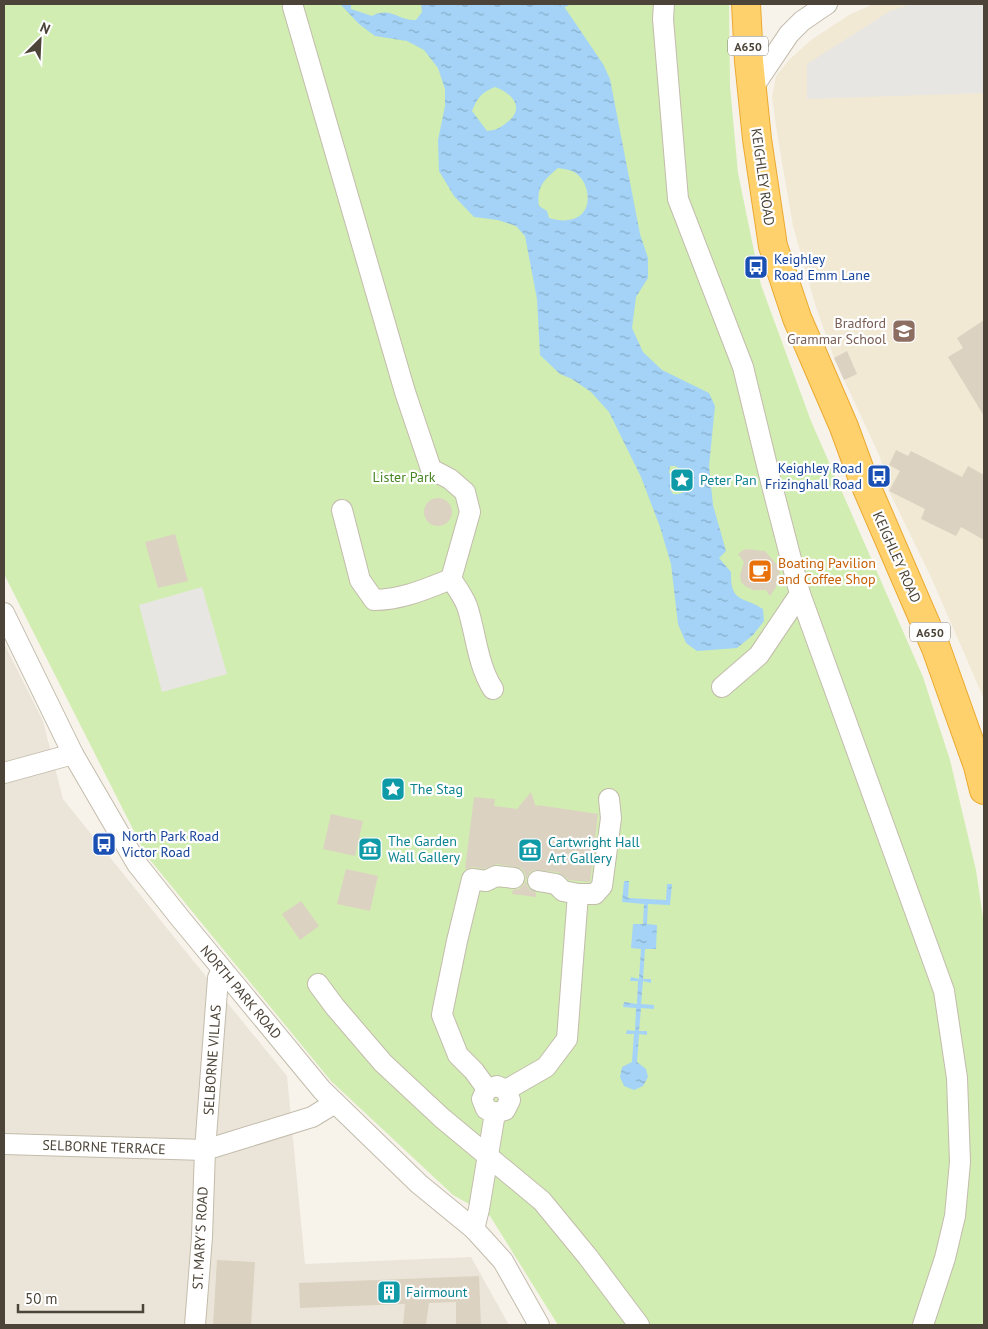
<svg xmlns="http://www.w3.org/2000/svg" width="988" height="1329" font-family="'PT Sans',sans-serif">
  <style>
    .residential { fill: #ebe5d9 }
    .education { fill: #f1e9d4 }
    .park { fill: #d1edb1 }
    .parking { fill: #e8e6e2 }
    .water { fill: url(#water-ripples); fill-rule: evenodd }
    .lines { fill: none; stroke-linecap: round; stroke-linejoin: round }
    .stream { stroke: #a4d3f7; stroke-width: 5 }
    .building { fill: #dcd2c2 }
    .minor-casing { stroke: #c3bcac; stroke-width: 22 }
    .highway-casing { stroke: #eba930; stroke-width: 30 }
    .minor { stroke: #fff; stroke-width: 20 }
    .highway { stroke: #ffd16d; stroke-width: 28 }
    .labels { text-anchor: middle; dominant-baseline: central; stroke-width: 4.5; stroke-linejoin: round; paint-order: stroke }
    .shield { fill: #fff; stroke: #827c74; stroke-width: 1 }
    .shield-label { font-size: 12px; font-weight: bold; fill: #4c4438 }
    .street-label { font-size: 14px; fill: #4c4438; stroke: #fff }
    .transit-label { font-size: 14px; fill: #164399; stroke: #fff; text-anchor: start }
    .education-label { font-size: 14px; fill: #785e54; stroke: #fff; text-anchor: end }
    .park-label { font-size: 14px; fill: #478424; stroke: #fff }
    .culture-label { font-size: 14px; fill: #0d838f; stroke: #fff; text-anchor: start }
    .food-label { font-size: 14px; fill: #c56008; stroke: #fff; text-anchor: start }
  </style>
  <defs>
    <pattern id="water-ripples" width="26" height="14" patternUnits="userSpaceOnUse" patternTransform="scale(1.25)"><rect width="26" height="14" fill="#a4d3f7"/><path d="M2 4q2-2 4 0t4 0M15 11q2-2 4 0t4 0" fill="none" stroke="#88adc9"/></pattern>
  </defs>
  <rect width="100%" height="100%" fill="#f7f3eb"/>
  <polygon class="residential" points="4,643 43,721 63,799 195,963 287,1076 305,1264 471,1257 509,1325 4,1325"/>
  <polygon class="education" points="873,4 984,4 984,699 931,577 889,491 880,457 834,358 815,304 793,226 777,133 772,97 776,76 790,59 811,40 849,15"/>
  <polygon class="park" points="4,4 729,4 730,86 738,173 761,285 811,421 923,677 950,760 976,870 984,924 984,1325 558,1325 490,1216 453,1195 331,1081 146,855 4,574"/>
  <g class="parking">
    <polygon points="912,4 984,4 984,93 807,99 807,64 890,11"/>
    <polygon points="202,587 227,674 162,692 139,605"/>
  </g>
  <g class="water">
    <path d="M340,4H351V9L372,16C391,6 398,21 416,20L422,12L421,4H560L563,5L603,64L610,79L640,234L648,258V278L636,297L632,328L643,352L662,370L709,393L715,406L709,466L713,505L726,551L719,558L731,572C730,603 743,596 763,609L764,621L753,635L737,648L697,651L686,643L678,624L671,564L660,527L641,477L609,412L591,392L572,379L560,374L540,355L537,299L525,236L516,226L498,220L474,217L454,196L439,171L438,140L445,106V89L438,68L424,50L407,41L375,36L359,24ZM495,87C514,94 526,109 505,124C498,129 496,130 487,131L472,111C477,98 482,92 495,87ZM558,168C564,169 573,170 577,174C583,179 585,184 587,191C592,217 571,225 549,218L547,211L539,206C536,187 544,180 558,168ZM670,466H675L687,472L690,484C685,492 682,495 673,494L670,489L674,483V477L669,473Z"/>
    <polygon points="624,881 629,881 628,898 666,900 667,884 672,884 670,905 648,904 647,924 657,925 656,949 645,949 643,979 651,979 651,983 643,981 641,1004 654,1005 654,1009 641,1008 639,1031 647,1031 647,1035 639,1034 637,1062 646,1069 648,1077 643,1086 634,1090 624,1086 620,1077 622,1067 632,1062 634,1034 626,1034 627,1030 635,1031 636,1008 623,1007 624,1002 637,1004 638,981 630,981 631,977 639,979 641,949 631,948 633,924 643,924 644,904 622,902"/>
  </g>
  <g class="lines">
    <polyline class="stream" points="563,5 566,4"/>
  </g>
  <g class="building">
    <polygon points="984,320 984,416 948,357 963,348 957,338"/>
    <polygon points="847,351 857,374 844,380 834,358"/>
    <polygon points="896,450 908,456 911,451 962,477 968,466 984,475 984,540 961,527 956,536 921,519 925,509 889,491 900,471 889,465"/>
    <circle cx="438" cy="512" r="14"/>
    <polygon points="175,534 188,581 158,588 145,542"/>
    <polygon points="745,549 765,551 779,567 780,574 778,575 776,587 770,596 766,590 753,590 745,586 741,582 740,575 744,562 738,554"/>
    <polygon points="531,792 536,807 537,805 598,814 590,882 569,880 558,872 534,870 529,873 526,880 527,886 530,890 536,893 536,897 512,894 513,890 519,889 524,885 526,880 525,873 521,868 497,864 484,869 473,867 465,869 474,797 495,799 494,806 517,809"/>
    <polygon points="331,814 363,821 355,856 323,849"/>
    <polygon points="346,869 378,876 370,911 337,904"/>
    <polygon points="301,901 319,926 300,940 282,914"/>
    <polygon points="217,1260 255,1262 251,1325 213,1325"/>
    <polygon points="479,1276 481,1325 456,1325 456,1302 429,1303 426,1325 403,1325 405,1304 300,1308 299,1283"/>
  </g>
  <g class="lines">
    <g class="minor-casing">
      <g id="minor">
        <polyline points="664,4 663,19 678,199 743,367 770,478 800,594 759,655 722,687"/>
        <path d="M293,7L405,392L431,469L450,479L465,492L470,512L451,579C457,588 463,596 467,606C476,633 477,664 493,689"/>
        <polyline points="752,89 789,34 802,21 827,4"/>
        <path d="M342,510L360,580L374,600C401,600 426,589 451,579"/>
        <polyline points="800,594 944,991 957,1078 960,1162 955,1216 945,1258 923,1325"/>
        <polyline points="4,613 73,754 137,864 180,918 322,1090 419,1184 474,1229 503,1261 539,1325"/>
        <polyline points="4,773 73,754"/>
        <polyline points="538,881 556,884 563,891 578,894 595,894 602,886 611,818 609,799"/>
        <polyline points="318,984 335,1007 383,1063 442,1118 542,1201 588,1257 639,1325"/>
        <polyline points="487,1089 474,1071 458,1055 442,1015 443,1009 457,941 472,879 486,881 496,876 514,878"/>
        <polyline points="506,1090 546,1067 567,1039 578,894"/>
        <polyline points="4,1144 205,1150 312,1117 335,1103"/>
        <polyline points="474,1229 479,1209 495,1113 486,1109 482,1099 487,1089 497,1086 506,1090 510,1100 505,1110 495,1113"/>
        <polyline points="195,1325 202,1237 205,1150 218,978 222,970"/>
      </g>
    </g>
    <g class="highway-casing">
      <polyline id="highway" points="746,4 749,61 757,139 773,246 797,318 844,427 863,479 936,648 978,766 984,790"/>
    </g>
    <use href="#minor" class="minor"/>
    <use href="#highway" class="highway"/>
  </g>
  <defs>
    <g id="bus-square" transform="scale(1.25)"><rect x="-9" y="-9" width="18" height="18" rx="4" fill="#1a4fb4" stroke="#fff"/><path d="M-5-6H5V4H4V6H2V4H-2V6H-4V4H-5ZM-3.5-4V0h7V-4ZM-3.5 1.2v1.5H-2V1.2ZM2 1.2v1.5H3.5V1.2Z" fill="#fff"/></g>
    <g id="school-square" transform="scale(1.25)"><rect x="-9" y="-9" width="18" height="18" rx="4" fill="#8d6e63" stroke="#fff"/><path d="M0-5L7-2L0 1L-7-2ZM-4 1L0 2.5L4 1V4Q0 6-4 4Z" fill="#fff"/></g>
    <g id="sight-square" transform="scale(1.25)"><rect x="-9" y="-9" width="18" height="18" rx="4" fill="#0f9aa8" stroke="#fff"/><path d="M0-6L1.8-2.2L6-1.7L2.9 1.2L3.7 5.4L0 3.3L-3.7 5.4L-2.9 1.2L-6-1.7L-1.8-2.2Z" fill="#fff"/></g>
    <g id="cafe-square" transform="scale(1.25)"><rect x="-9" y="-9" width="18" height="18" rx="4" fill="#e8710a" stroke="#fff"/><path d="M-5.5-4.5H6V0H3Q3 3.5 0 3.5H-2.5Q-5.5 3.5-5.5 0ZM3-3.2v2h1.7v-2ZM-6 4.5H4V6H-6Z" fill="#fff"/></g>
    <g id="museum-square" transform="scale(1.25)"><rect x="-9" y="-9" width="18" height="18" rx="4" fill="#0f9aa8" stroke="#fff"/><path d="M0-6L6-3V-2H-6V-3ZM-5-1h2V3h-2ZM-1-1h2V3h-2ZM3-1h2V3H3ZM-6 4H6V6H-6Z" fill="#fff"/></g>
    <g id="building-square" transform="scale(1.25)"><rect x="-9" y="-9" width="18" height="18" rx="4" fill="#0f9aa8" stroke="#fff"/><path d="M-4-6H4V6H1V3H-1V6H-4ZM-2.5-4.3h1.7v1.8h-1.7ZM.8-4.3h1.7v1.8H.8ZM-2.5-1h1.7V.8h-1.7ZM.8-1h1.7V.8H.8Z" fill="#fff"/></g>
  </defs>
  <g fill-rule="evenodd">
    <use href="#bus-square" x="756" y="267"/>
    <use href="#school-square" x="904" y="331"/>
    <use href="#bus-square" x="879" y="476"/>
    <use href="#sight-square" x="682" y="480"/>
    <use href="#cafe-square" x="760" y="571"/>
    <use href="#sight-square" x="393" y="789"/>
    <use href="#bus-square" x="104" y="844"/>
    <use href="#museum-square" x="370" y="849"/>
    <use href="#museum-square" x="530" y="850"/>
    <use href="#building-square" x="389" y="1292"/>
  </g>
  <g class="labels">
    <g class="shield">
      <rect x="728" y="36.5" width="40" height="19" rx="4"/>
      <rect x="910" y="622.5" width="40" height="19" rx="4"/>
    </g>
    <g class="shield-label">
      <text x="748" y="46">A650</text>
      <text x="930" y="632">A650</text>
    </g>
    <g class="street-label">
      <text transform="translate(763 177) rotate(82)">KEIGHLEY ROAD</text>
      <text transform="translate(897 557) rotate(66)">KEIGHLEY ROAD</text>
      <text transform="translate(241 992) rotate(50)">NORTH PARK ROAD</text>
      <text transform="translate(212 1060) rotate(-86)">SELBORNE VILLAS</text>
      <text transform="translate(104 1147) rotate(2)">SELBORNE TERRACE</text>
      <text transform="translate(200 1238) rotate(-87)">ST. MARY'S ROAD</text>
    </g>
    <g class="transit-label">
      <text x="774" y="259">Keighley<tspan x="774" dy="16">Road Emm Lane</tspan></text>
      <text x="862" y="468" text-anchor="end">Keighley Road<tspan x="862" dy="16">Frizinghall Road</tspan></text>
      <text x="122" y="836">North Park Road<tspan x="122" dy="16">Victor Road</tspan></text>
    </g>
    <g class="education-label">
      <text x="886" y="323">Bradford<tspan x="886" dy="16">Grammar School</tspan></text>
    </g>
    <g class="park-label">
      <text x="404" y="477">Lister Park</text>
    </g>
    <g class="culture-label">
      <text x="700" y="480">Peter Pan</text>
      <text x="410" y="789">The Stag</text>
      <text x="388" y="841">The Garden<tspan x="388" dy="16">Wall Gallery</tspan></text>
      <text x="548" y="842">Cartwright Hall<tspan x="548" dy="16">Art Gallery</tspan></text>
      <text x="406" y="1292">Fairmount</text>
    </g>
    <g class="food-label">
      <text x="778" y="563">Boating Pavilion<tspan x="778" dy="16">and Coffee Shop</tspan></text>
    </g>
  </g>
  <rect width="988" height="1329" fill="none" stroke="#4c4438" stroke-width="10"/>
  <g transform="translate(40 40) rotate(24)" stroke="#ffffff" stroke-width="4" paint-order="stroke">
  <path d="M0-4L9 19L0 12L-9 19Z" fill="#4c4438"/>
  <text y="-8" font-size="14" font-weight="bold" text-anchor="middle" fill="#4c4438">N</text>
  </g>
  <path d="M18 1304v8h125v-8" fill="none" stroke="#4c4438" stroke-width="2.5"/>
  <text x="25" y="1304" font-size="15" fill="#4c4438" stroke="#ffffff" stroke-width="4" paint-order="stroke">50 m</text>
</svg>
